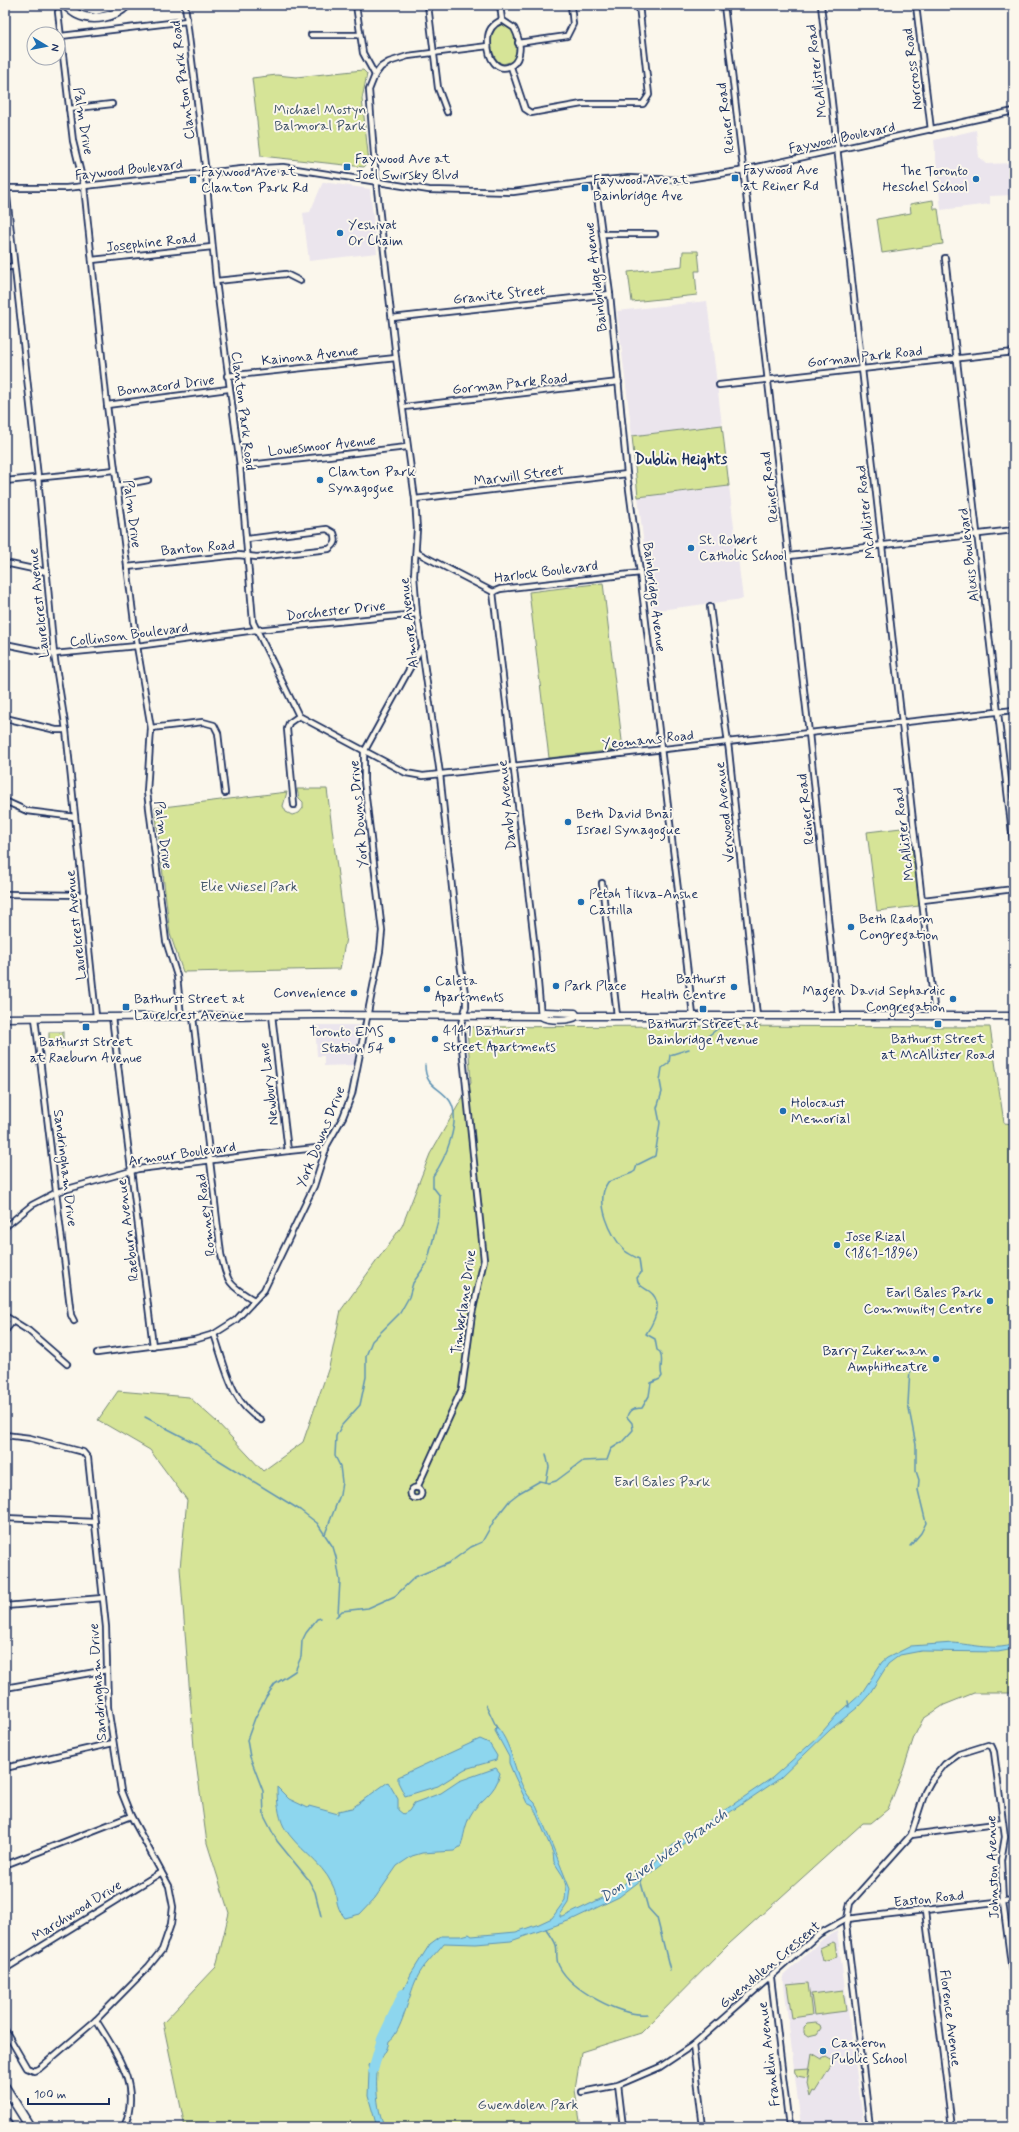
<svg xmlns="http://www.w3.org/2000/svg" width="1019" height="2132" font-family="Mynerve,sans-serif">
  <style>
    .built { fill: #ebe5ed }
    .green { fill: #d6e497; stroke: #788a7a }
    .water { fill: #8dd6ee; stroke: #5f93b4 }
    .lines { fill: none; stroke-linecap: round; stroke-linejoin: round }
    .stream { stroke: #5f93b4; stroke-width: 1.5 }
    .river { stroke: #8dd6ee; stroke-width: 10 }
    .minor-casing { stroke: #1b2f5e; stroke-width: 8 }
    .secondary-casing { stroke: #1b2f5e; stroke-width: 9 }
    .motorway-casing { stroke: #1b2f5e; stroke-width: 11 }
    .minor { stroke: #fbf7ec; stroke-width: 4.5 }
    .secondary { stroke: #fbf7ec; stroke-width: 6 }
    .motorway { stroke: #fbf7ec; stroke-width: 8 }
    .poi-dot { fill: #1f6fb2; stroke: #fbf7ec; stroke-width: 1.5 }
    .labels { text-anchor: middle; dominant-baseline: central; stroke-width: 4; stroke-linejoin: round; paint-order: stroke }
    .street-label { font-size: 14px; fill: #1b2f5e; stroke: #fbf7ec }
    .park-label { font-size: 14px; fill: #405369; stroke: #fbf7ec }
    .poi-label { font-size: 14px; fill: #1b2f5e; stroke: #fbf7ec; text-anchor: start }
    .neighbourhood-label { font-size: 15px; font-weight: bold; fill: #1b2f5e; stroke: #fbf7ec }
    .water-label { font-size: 15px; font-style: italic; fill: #385982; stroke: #fbf7ec }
  </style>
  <rect width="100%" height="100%" fill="#fbf7ec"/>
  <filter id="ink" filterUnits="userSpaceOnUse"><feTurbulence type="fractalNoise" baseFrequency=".025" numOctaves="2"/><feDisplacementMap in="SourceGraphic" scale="8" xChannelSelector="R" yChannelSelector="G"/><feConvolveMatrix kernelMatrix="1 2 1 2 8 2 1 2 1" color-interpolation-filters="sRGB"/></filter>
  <g filter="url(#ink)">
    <g class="built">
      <polygon points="976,130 979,157 986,164 1014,163 1014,195 990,196 990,204 941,210 934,140"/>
      <polygon points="323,182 370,189 377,253 309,261 303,213 310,212"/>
      <polygon points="707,301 722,425 632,436 617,311"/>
      <polygon points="729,486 743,599 652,611 638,497"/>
      <polygon points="315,1025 360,1025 354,1065 324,1066 324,1056 317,1056"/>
      <polygon points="837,1931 864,2127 801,2127 783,1976 824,1938"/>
    </g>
    <g class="green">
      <path d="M505,24L512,28C515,38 520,52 513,61L503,64C490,59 488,37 496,27Z"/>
      <polygon points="363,70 367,74 362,99 369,162 364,167 261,156 252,78 277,75 296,77"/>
      <polygon points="933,200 934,209 938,209 943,244 882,253 877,219 911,213 910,204"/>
      <polygon points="683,251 698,251 700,271 695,271 697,295 632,302 628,272 682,266"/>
      <polygon points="722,425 729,486 638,497 632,436"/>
      <polygon points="603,583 623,749 549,758 529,592"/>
      <polygon points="297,789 327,789 346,938 340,969 183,972 170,934 155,808 287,792 283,806 286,812 292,815 299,813 303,808 303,802 299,798"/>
      <polygon points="910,827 919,906 877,911 867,832"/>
      <polygon points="687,1026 990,1027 1004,1123 1014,1124 1014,1693 974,1693 944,1705 923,1719 914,1737 903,1771 888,1809 871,1823 863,1823 729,1944 641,2033 581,2052 575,2090 581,2127 185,2127 163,2023 216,1967 229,1913 207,1843 194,1748 180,1568 187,1500 150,1450 98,1420 118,1391 189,1397 217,1422 263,1471 303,1442 329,1367 341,1310 402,1226 430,1154 471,1083 467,1027"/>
      <rect x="49" y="1032" width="14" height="16"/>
      <polygon points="833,1942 835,1943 837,1957 823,1961 820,1948"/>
      <polygon points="808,1983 812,2015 792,2018 787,1985"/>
      <polygon points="843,1990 846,2011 814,2015 811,1994"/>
      <polygon points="816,2023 820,2025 821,2028 817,2034 808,2036 804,2033 804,2027 807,2024"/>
      <polygon points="812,2053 822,2059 826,2057 831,2060 834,2057 836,2058 815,2092 813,2091 810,2097 807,2084"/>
      <polygon points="809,2068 808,2078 797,2076 795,2069"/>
    </g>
    <g class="water">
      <path d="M953,1643C969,1644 1001,1652 1014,1643V1649L998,1652L921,1651L900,1655L888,1664L868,1696L858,1707L830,1730L779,1779L683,1844L662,1864L619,1897L571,1920L511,1941L476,1944L444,1943C435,1955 422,1966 416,1980C409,1995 401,2034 389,2041C388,2050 382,2056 379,2063C374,2076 377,2118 386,2127H377L368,2096L369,2072L368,2065L378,2056L388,2019L398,2008L399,1999L411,1974L430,1944L441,1936H461L469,1934L472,1936L516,1932L539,1924L552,1918L565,1900L566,1886L563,1876L554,1862L553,1853L533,1806L527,1803L514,1775L509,1763V1757L495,1731L496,1726C516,1747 513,1784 535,1803L570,1889L568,1903L560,1915V1917H563L619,1890L625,1883L653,1864L672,1846L772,1778L817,1738L836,1716L861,1694L882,1662L887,1658L911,1646Z"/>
      <polygon points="480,1739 489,1743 497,1756 496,1760 465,1769 438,1786 405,1796 398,1782 398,1777"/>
      <path d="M496,1768L500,1773C496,1795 478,1800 470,1816C465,1825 464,1836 461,1846L454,1851L422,1853L412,1856L397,1866L375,1898L360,1914L345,1918C333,1904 339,1896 332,1884C321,1861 297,1849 284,1827C278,1815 277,1800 277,1787L289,1799L308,1808L309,1806L338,1814V1811L352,1808L388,1782L398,1799V1810L403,1814L409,1811L414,1803L441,1793L459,1781Z"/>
    </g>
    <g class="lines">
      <g class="stream">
        <polyline points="708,1036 720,1027"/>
        <polyline points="145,1417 193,1442 217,1459 300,1510 317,1523 333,1547 336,1557 340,1581 338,1614"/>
        <polyline points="546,1482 549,1467 546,1454"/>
        <path d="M325,1534L340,1495L342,1482L340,1466L335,1456L336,1436L342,1425L360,1405L366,1377V1356L372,1341L400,1313L409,1297L413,1283L427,1263L439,1217L440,1196L433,1187V1176C445,1160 462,1120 450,1101C439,1086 425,1087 425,1065"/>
        <polyline points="910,1546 921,1533 926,1523 918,1490 919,1480 916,1471 916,1445 908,1404 910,1368"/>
        <path d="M336,1617L342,1611L368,1608L395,1596L415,1577L449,1563L471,1547L482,1542L495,1519L510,1500L519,1493L540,1481L549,1483L556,1481L583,1461L607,1460L611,1449L622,1442L633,1430L632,1423L627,1417C629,1408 635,1409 642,1408L649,1396L651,1383L660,1379L662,1376C659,1367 664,1360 660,1352L657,1350L655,1339L646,1334C654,1322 665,1302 649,1291C643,1287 638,1286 637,1278L641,1273L639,1259C635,1257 629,1254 625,1251C611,1236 594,1202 608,1182L632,1173L635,1171L637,1165L655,1156L660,1123L657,1108L662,1092L660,1081L662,1068L669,1063L670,1055L689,1049"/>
        <polyline points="321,1618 317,1619 306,1633 302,1641 301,1657 295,1671 275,1684 266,1697 255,1718 247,1740 250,1757 263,1791 264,1816 277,1841 308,1879 315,1892 321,1916"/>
        <polyline points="848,1701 849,1707"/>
        <polyline points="486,1705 497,1728"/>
        <polyline points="640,1879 648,1908 657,1918 670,1970"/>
        <path d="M546,1929C550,1934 554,1940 556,1945C558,1951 555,1959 559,1966C571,1990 621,2017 647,2014"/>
        <path d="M427,2127C433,2123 440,2123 446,2127"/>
      </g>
      <polyline class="river" points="373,2070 382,2039 403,1994"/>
      <g class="minor-casing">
        <g id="minor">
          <polyline points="185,5 205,165 216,281 240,466 253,622 299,716 406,773 423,776 1014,710"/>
          <polyline points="356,5 363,53 375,75"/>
          <polyline points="428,5 438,88 447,112"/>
          <polyline points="500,5 502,20"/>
          <polyline points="724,5 809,733 838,1015"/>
          <polyline points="821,5 935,1016"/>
          <polyline points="916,5 931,130"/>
          <polyline points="58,12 73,141 84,186 107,405 137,646 151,728 147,792 166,941 177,976 181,1017"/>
          <path d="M502,20L514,28C536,70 486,86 488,39C488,30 493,24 502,20Z"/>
          <polyline points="311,35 360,35"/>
          <polyline points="61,36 187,21"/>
          <polyline points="518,43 567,36 573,24 571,5"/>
          <polyline points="511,67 525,109 531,113 582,104 643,104 649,95 639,5"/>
          <polyline points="69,109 112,104"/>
          <polyline points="595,181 610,294 627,474 640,573 693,1015"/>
          <polyline points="5,188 66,188 242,169 283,167 429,190 475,191 513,192 595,181 628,178 681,180 739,171 1014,111"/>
          <polyline points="6,188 38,477 54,654 66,730 96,1016"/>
          <polyline points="602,234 655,234"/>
          <polyline points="945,258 1014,850"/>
          <polyline points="92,260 212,247"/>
          <polyline points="5,268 14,266"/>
          <polyline points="216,281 286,274 300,281"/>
          <polyline points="392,318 610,294"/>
          <polyline points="227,376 396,358"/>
          <polyline points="719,385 1014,352"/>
          <polyline points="107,405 228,389"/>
          <polyline points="404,407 619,382"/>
          <polyline points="240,466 407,447"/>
          <polyline points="5,481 115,470"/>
          <polyline points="117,486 148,480"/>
          <polyline points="415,499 627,474"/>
          <polyline points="416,552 493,592"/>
          <polyline points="789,556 1014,530"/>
          <polyline points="5,563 47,572"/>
          <path d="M127,567L238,555L257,557L329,549C336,544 337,541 334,533L327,529L247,539"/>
          <polyline points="493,592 535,949 541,1016"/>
          <polyline points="493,592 500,589 640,573"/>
          <polyline points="710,607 729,751 757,1016"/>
          <polyline points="5,644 54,654 137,646 256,630 417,614"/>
          <polyline points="5,718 56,730 66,730"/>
          <polyline points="151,728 203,722 214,725 218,733 225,793"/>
          <polyline points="5,801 27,811 75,817"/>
          <polyline points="294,805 287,729 289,723 299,716"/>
          <polyline points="602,883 617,1016"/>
          <polyline points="5,894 84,895"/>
          <polyline points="923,900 1014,889"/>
          <polyline points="272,1015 288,1151"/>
          <polyline points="112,1017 153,1346"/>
          <path d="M193,1017L221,1254C227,1283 229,1285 254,1300"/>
          <polyline points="35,1018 71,1315 74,1321"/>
          <polyline points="5,1227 32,1205 57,1192 138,1169 288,1151 317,1148 326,1150"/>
          <polyline points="5,1316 29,1331 67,1364"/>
          <polyline points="5,1331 13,1321"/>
          <path d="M214,1334C225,1365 231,1404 261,1420"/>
          <polyline points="97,1353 194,1340 214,1334 236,1320 264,1290 314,1186 327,1145 343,1117 352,1094 380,951 382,931 364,781 364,752 422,646"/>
          <polyline points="5,1435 30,1438 83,1452 88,1458 106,1627 108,1707 121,1791 131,1816 169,1886 173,1907 171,1924 162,1950 149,1966 96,2020 40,2068 34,2071 27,2068 5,2030"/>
          <circle cx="416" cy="1493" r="5.5"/>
          <polyline points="417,1488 462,1389 472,1314 484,1260 462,1047 461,1024 466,1007 466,999 460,963 440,774 417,614 414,576 417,529 415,499 396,358 376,180 369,90 375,75 381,67 389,62 408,56 488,46"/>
          <polyline points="5,1518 95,1522"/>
          <polyline points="5,1606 103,1598"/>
          <polyline points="5,1688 107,1670"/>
          <polyline points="5,1768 113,1743"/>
          <polyline points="911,1835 1003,1823"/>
          <polyline points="5,1865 131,1816"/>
          <polyline points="925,1911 952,2127"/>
          <polyline points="5,1969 160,1873"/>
          <polyline points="771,1978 789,2127"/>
          <path d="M96,2020C116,2053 142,2086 124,2127"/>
          <polyline points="693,2045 703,2127"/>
          <polyline points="618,2085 623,2127"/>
          <polyline points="582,2092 618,2085 660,2067 693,2045 819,1934 846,1919 1014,1900"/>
          <polyline points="870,2127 846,1925 850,1903 911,1835 925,1792 931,1781 945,1764 959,1754 988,1745 992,1747 994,1752 1005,1837 1001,1860 1003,1902 1014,1987"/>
          <polyline points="1007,2127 1014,2126"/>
        </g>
      </g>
      <g class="secondary-casing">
        <g id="secondary">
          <polyline points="541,1016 544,1012 575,1013 577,1016"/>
          <path d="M5,1018L319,1015L541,1016C548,1021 571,1021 577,1016H1014"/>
        </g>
      </g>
      <g class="motorway-casing">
        <g id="motorway">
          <path d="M65,5C69,8 73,12 77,14C93,22 115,17 127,5"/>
          <polyline points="79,5 96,10 114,5"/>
          <polyline points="5,2087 30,2127"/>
          <polyline points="5,2121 9,2127"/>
        </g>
      </g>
      <use href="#minor" class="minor"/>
      <use href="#secondary" class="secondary"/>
      <use href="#motorway" class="motorway"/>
    </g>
  </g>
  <g class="poi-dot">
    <rect x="343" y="163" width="8" height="8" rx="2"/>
    <rect x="731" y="174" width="8" height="8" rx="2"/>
    <circle cx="976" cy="179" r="4"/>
    <rect x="189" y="176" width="8" height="8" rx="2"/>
    <rect x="581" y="184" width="8" height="8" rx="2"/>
    <circle cx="340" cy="233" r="4"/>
    <circle cx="320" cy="480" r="4"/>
    <circle cx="691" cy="548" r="4"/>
    <circle cx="568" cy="822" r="4"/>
    <circle cx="581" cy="902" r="4"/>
    <circle cx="851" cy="927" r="4"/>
    <circle cx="556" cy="986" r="4"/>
    <circle cx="734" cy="987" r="4"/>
    <circle cx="427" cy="989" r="4"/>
    <circle cx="354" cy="993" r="4"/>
    <circle cx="953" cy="999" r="4"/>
    <rect x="122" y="1003" width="8" height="8" rx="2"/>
    <rect x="699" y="1005" width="8" height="8" rx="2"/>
    <rect x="934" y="1020" width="8" height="8" rx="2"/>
    <rect x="82" y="1023" width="8" height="8" rx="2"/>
    <circle cx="435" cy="1039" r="4"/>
    <circle cx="392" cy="1040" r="4"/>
    <circle cx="783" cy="1111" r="4"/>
    <circle cx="837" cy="1245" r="4"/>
    <circle cx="990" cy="1301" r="4"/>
    <circle cx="936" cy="1359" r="4"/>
    <circle cx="823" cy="2051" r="4"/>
  </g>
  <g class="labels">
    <g class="street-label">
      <text transform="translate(913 69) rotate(-97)">Norcross Road</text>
      <text transform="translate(817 71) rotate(-97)">McAllister Road</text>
      <text transform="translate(183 80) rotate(-97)">Clanton Park Road</text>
      <text transform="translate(726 118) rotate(-97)">Reiner Road</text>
      <text transform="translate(83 121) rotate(81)">Palm Drive</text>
      <text transform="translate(842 138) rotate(-12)">Faywood Boulevard</text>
      <text transform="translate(129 170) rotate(-6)">Faywood Boulevard</text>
      <text transform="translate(151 243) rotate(-6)">Josephine Road</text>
      <text transform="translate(596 277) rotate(-97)">Bainbridge Avenue</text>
      <text transform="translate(499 295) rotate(-6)">Granite Street</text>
      <text transform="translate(310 356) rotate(-6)">Kainona Avenue</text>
      <text transform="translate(865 357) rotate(-6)">Gorman Park Road</text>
      <text transform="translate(510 384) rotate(-6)">Gorman Park Road</text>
      <text transform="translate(166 386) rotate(-7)">Bonnacord Drive</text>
      <text transform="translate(243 411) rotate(83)">Clanton Park Road</text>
      <text transform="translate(322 446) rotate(-6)">Lowesmoor Avenue</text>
      <text transform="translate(519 476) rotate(-7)">Marwill Street</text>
      <text transform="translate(770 487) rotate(-97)">Reiner Road</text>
      <text transform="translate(866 512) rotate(-96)">McAllister Road</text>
      <text transform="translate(132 514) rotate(83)">Palm Drive</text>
      <text transform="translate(198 548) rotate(-5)">Banton Road</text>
      <text transform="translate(969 555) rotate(-97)">Alexis Boulevard</text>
      <text transform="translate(546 572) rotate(-7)">Harlock Boulevard</text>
      <text transform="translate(654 597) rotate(83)">Bainbridge Avenue</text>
      <text transform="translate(39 603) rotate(-96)">Laurelcrest Avenue</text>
      <text transform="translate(336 611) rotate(-6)">Dorchester Drive</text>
      <text transform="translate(409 623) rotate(-96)">Almore Avenue</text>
      <text transform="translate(129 635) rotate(-7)">Collinson Boulevard</text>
      <text transform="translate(648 740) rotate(-6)">Yeomans Road</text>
      <text transform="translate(507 805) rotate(-96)">Danby Avenue</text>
      <text transform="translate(806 809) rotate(-96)">Reiner Road</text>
      <text transform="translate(725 812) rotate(-96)">Verwood Avenue</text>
      <text transform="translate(359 814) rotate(-95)">York Downs Drive</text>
      <text transform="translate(904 834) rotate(-97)">McAllister Road</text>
      <text transform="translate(163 835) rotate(83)">Palm Drive</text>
      <text transform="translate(76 925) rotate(-96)">Laurelcrest Avenue</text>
      <text transform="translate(269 1084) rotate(-97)">Newbury Lane</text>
      <text transform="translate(321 1137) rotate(-68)">York Downs Drive</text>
      <text transform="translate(182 1154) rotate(-8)">Armour Boulevard</text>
      <text transform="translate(65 1168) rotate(83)">Sandringham Drive</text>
      <text transform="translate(206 1215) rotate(-97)">Romney Road</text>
      <text transform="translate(128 1230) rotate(-97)">Raeburn Avenue</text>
      <text transform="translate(464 1302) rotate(-82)">Timberlane Drive</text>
      <text transform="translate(98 1682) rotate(-94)">Sandringham Drive</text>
      <text transform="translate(993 1867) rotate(-92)">Johnston Avenue</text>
      <text transform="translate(929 1899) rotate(-6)">Easton Road</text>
      <text transform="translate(77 1911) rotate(-32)">Marchwood Drive</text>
      <text transform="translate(770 1965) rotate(-40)">Gwendolen Crescent</text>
      <text transform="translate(950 2018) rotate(83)">Florence Avenue</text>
      <text transform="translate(769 2054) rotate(-97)">Franklin Avenue</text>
    </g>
    <g class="park-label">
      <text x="320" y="110">Michael Mostyn<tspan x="320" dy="16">Balmoral Park</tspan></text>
      <text x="249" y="887">Elie Wiesel Park</text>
      <text x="662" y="1482">Earl Bales Park</text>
      <text x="528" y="2105">Gwendolen Park</text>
    </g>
    <g class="poi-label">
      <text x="355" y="159">Faywood Ave at<tspan x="355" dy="16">Joel Swirsky Blvd</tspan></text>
      <text x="743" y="170">Faywood Ave<tspan x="743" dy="16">at Reiner Rd</tspan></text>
      <text x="968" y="171" text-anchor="end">The Toronto<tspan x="968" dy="16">Heschel School</tspan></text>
      <text x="201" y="172">Faywood Ave at<tspan x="201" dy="16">Clanton Park Rd</tspan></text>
      <text x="593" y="180">Faywood Ave at<tspan x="593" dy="16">Bainbridge Ave</tspan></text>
      <text x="348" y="225">Yeshivat<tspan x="348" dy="16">Or Chaim</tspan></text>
      <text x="328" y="472">Clanton Park<tspan x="328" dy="16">Synagogue</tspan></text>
      <text x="699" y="540">St. Robert<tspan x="699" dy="16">Catholic School</tspan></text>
      <text x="576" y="814">Beth David Bnai<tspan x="576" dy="16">Israel Synagogue</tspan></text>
      <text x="589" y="894">Petah Tikva-Anshe<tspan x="589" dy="16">Castilla</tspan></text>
      <text x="859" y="919">Beth Radom<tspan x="859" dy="16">Congregation</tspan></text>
      <text x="726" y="979" text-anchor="end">Bathurst<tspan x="726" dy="16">Health Centre</tspan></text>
      <text x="435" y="981">Caleta<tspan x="435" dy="16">Apartments</tspan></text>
      <text x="564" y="986">Park Place</text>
      <text x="945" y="991" text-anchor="end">Magen David Sephardic<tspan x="945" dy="16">Congregation</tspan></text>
      <text x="346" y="993" text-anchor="end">Convenience</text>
      <text x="134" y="999">Bathurst Street at<tspan x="134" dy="16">Laurelcrest Avenue</tspan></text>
      <text x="703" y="1024" text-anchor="middle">Bathurst Street at<tspan x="703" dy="16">Bainbridge Avenue</tspan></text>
      <text x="443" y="1031">4141 Bathurst<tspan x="443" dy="16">Street Apartments</tspan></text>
      <text x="384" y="1032" text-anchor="end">Toronto EMS<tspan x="384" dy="16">Station 54</tspan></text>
      <text x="938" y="1039" text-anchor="middle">Bathurst Street<tspan x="938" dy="16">at McAllister Road</tspan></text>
      <text x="86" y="1042" text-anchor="middle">Bathurst Street<tspan x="86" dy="16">at Raeburn Avenue</tspan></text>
      <text x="791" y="1103">Holocaust<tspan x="791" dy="16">Memorial</tspan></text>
      <text x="845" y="1237">Jose Rizal<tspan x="845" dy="16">(1861-1896)</tspan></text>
      <text x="982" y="1293" text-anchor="end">Earl Bales Park<tspan x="982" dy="16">Community Centre</tspan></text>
      <text x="928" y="1351" text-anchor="end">Barry Zukerman<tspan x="928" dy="16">Amphitheatre</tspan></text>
      <text x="831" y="2043">Cameron<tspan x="831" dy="16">Public School</tspan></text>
    </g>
    <g class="neighbourhood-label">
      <text x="681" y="460">Dublin Heights</text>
    </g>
    <g class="water-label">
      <text transform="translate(664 1856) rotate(-35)">Don River West Branch</text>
    </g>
  </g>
  <rect width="1019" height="2132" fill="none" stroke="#fbf7ec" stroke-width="20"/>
  <rect x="10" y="10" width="999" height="2112" fill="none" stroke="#1b2f5e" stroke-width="1.5" filter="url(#ink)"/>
  <g transform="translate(46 46) rotate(100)"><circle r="19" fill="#fbf7ec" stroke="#a1a7b3"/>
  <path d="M0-3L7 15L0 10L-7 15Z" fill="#1f6fb2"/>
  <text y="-6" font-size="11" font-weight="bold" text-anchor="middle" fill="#1b2f5e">N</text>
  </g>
  <path d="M28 2098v6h81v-6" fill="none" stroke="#1b2f5e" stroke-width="2"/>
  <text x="34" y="2098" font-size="12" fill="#1b2f5e" stroke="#fbf7ec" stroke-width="3" paint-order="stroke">100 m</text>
</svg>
